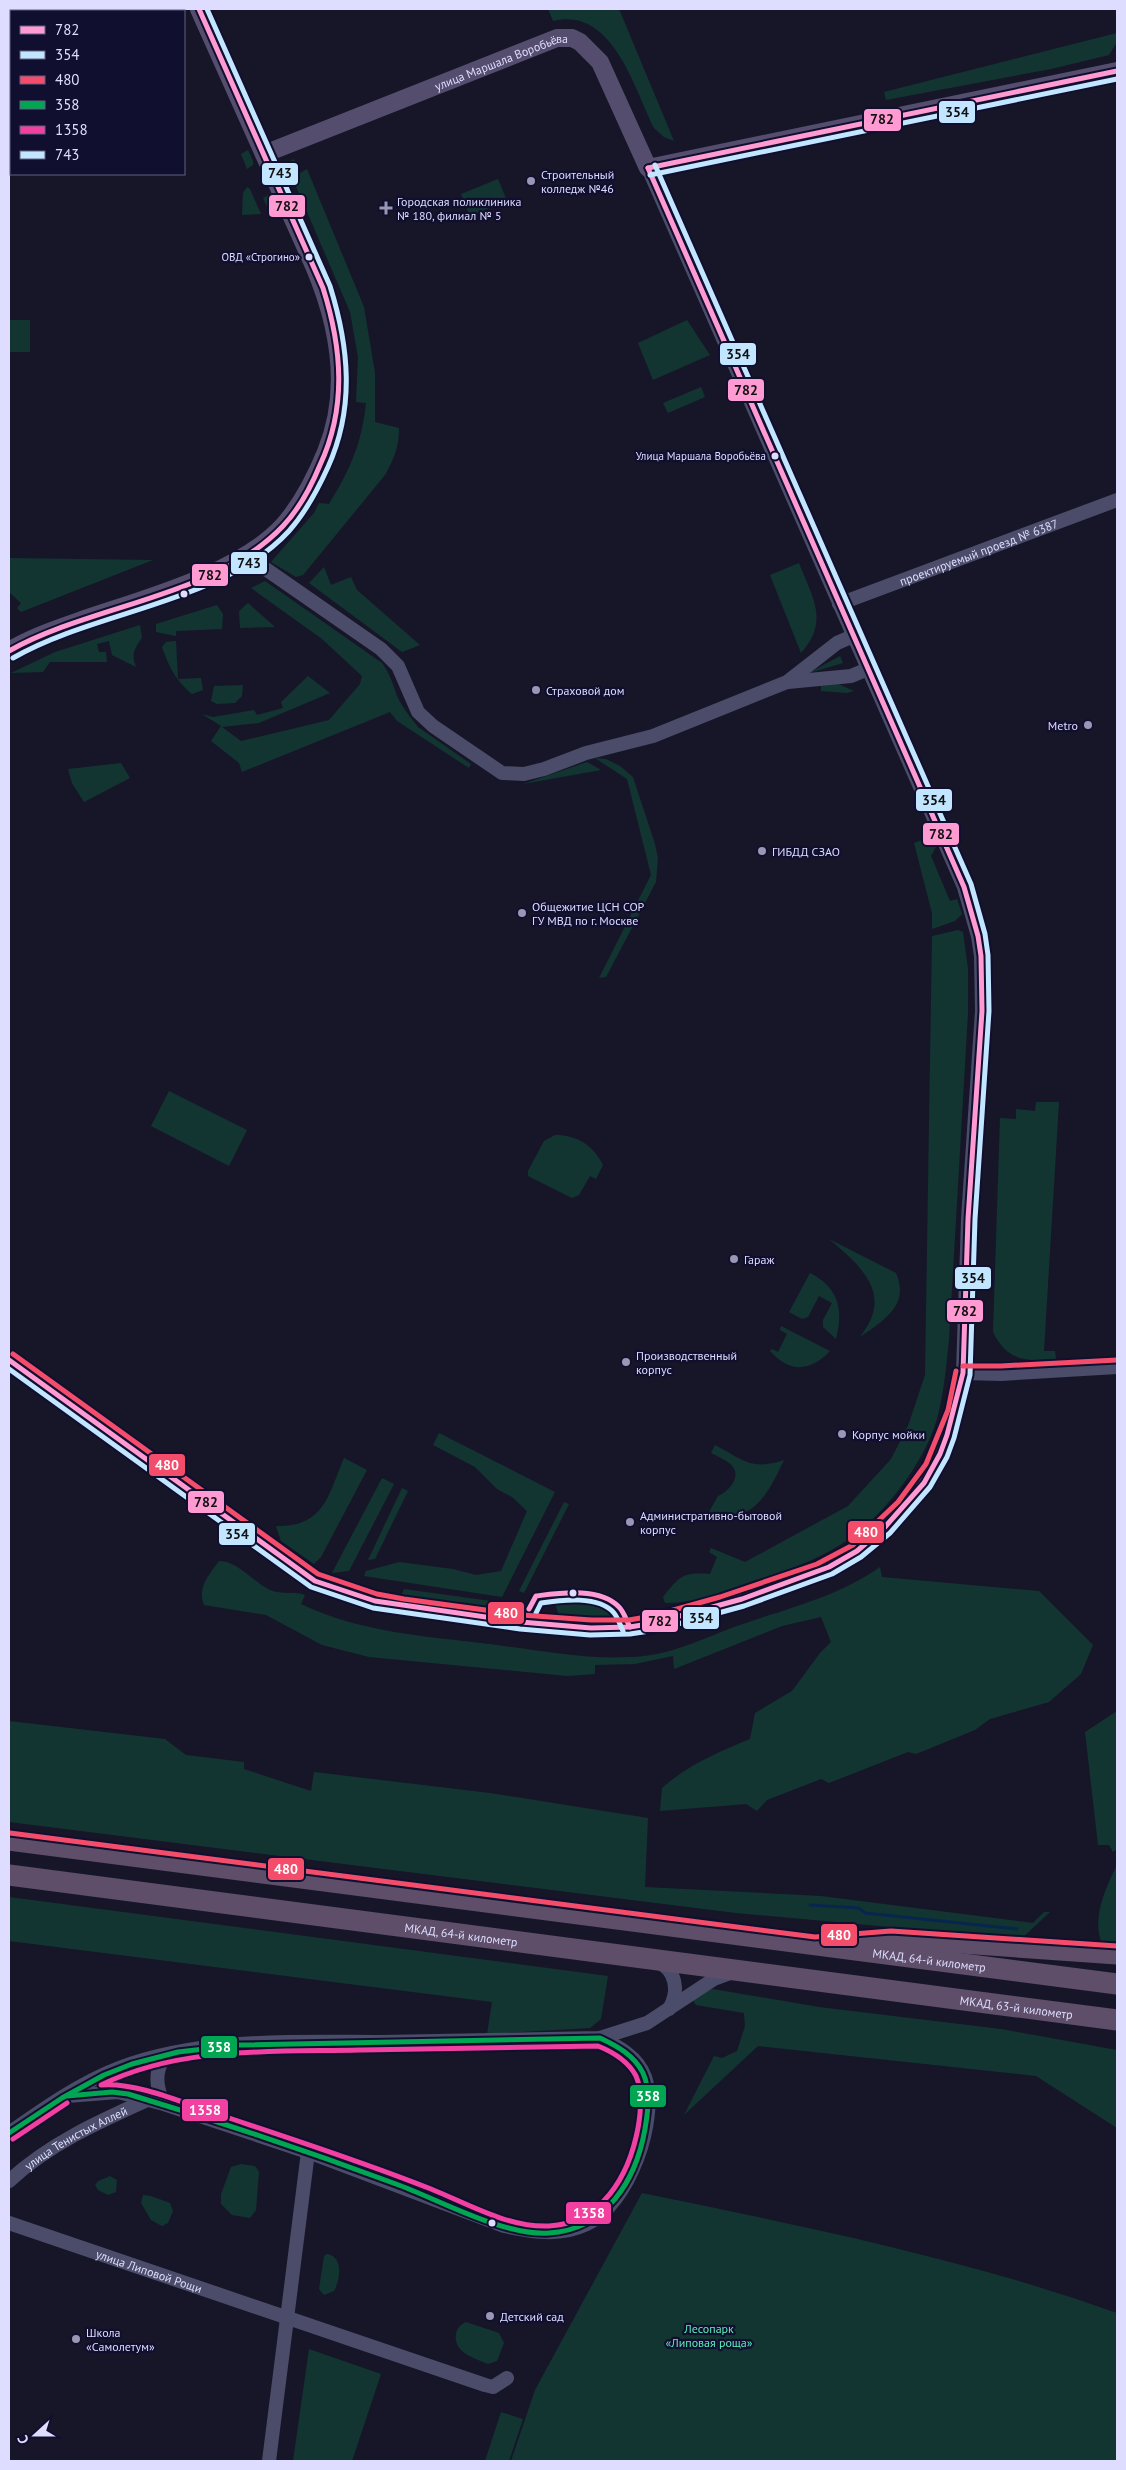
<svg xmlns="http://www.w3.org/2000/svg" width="1126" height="2470" font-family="'PT Sans',sans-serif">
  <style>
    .green { fill: #123532 }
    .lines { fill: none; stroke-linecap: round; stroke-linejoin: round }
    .stream { stroke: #07264e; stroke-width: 3 }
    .minor { stroke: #4a4c69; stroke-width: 14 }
    .major { stroke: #544d6e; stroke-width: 18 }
    .highway { stroke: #5e4e6a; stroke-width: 21 }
    .bus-1-casing { stroke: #110f2f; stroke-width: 9 }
    .bus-2-casing { stroke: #110f2f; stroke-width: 9 }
    .bus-3-casing { stroke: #110f2f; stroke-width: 9 }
    .bus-4-casing { stroke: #110f2f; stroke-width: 9 }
    .bus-5-casing { stroke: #110f2f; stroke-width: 9 }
    .bus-6-casing { stroke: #110f2f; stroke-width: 9 }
    .bus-1 { stroke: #ff9ad2; stroke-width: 5 }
    .bus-2 { stroke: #c2e6ff; stroke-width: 5 }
    .bus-3 { stroke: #f44d6c; stroke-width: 5 }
    .bus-4 { stroke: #00a651; stroke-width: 5 }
    .bus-5 { stroke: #f240a1; stroke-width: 5 }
    .bus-6 { stroke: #c2e6ff; stroke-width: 5 }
    .poi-dot { fill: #9897b4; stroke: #110f2f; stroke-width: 2 }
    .bus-dot { fill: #deddff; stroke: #110f2f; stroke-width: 2 }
    .labels { text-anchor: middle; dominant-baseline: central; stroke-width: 4.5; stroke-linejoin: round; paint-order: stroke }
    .bus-label { font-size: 11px; fill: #deddff; stroke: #110f2f; text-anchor: end }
    .street-label { font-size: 12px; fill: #deddff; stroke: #110f2f }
    .poi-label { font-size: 12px; fill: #deddff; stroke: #110f2f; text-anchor: start }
    .park-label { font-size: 12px; fill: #5bedbb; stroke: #110f2f }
    .line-badge { stroke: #110f2f; stroke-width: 2 }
    .badge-label { font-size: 14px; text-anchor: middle; font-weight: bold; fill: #fff }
    .pale-badge-label { font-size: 14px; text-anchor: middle; font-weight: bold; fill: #111 }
  </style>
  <rect width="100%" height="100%" fill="#171628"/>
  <g class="green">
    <path d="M548,9H619L674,141L664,137L654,128C634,87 612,6 553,21Z"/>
    <polygon points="1117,33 1117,42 1109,55 1051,69 886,100 884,92"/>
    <polygon points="248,150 253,161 253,165 247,169 241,154"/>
    <path d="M294,159L300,173L307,169L364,307L375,373V422L399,428C399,447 394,459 385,475L303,575L296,577L271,562L314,513L319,503L329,504C350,470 362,443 366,403L356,402L358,357L350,312L286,163Z"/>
    <polygon points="498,179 507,201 470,216 461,194"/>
    <polygon points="247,187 250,189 261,214 242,215 243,193"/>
    <polygon points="270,194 274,213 271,215 263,198"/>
    <rect x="9" y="320" width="21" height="32"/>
    <polygon points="687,320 710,355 653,380 638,343"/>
    <polygon points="701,387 705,397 668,413 663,403"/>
    <polygon points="9,558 153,560 21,612 17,608 21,603 9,592"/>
    <path d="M799,563C812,597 830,621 801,653L770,575Z"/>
    <polygon points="324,567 331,585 351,577 357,590 420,645 402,652 309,583"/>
    <path d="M265,581L382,663C390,674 393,684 397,696C402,707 411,718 418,727L471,764L469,768L397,721L390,712L242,772L239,763L211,741L221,726L202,714L213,717L254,710L257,715L283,708L281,702L308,676L330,693L259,723L222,727L241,741L329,720L360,684L362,676L322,639L251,588Z"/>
    <polygon points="248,603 275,627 240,628 239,611"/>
    <polygon points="217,605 223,614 222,629 176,631 176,636 156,632 156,624"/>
    <path d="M140,625L142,638C134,649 131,654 136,667L112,655L109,641L97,644L99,652H106L107,662H50L43,672L11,673L55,652Z"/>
    <path d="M176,641L178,679L201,678L203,690L192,694C176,681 169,667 162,647L166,642Z"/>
    <polygon points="840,656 843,663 809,673"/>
    <polygon points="836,683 854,691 847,693 821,691 821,686"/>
    <polygon points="243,685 242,696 235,703 217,704 211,701 214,686"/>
    <polygon points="595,758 606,759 620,766 633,777 655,844 658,858 656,882 606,977 599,978 651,875 627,779"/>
    <polygon points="587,762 601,770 523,784"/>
    <polygon points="121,763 130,778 84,802 72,783 68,769"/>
    <polygon points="930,837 936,847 931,856 950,901 957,899 962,914 955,921 932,929 932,913 914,843"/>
    <path d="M958,930L963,932L968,969V1013L949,1340C946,1367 944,1395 936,1422C924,1462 886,1512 852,1537C826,1556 794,1568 763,1579C732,1590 698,1603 665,1603L663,1597C680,1576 682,1572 710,1574L717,1557L709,1552L711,1548L745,1562L848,1506L891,1459L908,1426L925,1375L932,936Z"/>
    <polygon points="169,1091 247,1130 229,1166 151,1126"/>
    <path d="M1036,1102H1059L1044,1351H1055L1056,1359C1026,1362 1007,1361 993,1332L1000,1118L1016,1119V1109L1035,1111Z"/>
    <path d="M555,1135C577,1135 593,1145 603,1165L596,1179L590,1176L579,1195L572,1198L528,1176V1171L544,1141Z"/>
    <path d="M829,1239L896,1273C910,1305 884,1320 860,1337C864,1331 870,1323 872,1316C884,1283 851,1258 829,1239Z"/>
    <path d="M810,1273C838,1287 844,1309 836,1339L823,1327V1320L832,1303L819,1296L808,1317L802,1319L789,1312Z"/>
    <path d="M781,1326L830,1351C810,1372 790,1373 770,1351L772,1349L778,1352L787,1334L780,1330Z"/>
    <polygon points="439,1433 555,1492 502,1597 364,1576 366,1571 399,1562 453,1569 476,1575 501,1571 527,1511 512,1497 497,1489 475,1467 433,1445"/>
    <path d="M715,1445C744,1460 751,1471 784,1460C769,1492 752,1528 709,1512L718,1496C730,1491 744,1474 729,1463C724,1459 717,1456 711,1453Z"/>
    <path d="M344,1458L367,1470L321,1557L314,1564L281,1541L276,1526C325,1527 328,1495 344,1458Z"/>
    <polygon points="382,1478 394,1484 349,1571 332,1573"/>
    <polygon points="402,1488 408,1491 375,1559 368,1560"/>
    <polygon points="564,1502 569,1504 524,1593 519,1591"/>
    <path d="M219,1561C238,1561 253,1582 270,1590C281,1595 296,1591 305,1595L301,1604C362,1634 437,1637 504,1646C550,1652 597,1661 644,1656C675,1653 707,1637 737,1626C785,1609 838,1597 880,1567L882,1577L1039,1591L1093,1645L1081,1674L1049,1702L990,1719L975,1730L916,1754L908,1752L829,1783L821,1779L767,1800L757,1811L746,1804L660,1811L662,1788C688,1765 718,1752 750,1739L755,1713L792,1691L820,1653L831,1642L821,1617L782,1626L674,1669L673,1656L635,1664L595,1665V1674L567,1676L369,1657L322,1645L266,1615L204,1605C197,1587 209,1575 219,1561Z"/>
    <polygon points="404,1589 498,1602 493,1607 401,1596"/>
    <polygon points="555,1604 603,1604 607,1607 611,1619 561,1620"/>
    <polygon points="1117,1711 1117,1849 1113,1852 1109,1845 1098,1845 1085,1732"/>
    <polygon points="9,1721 165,1739 186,1755 244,1762 244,1769 311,1791 314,1772 490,1793 648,1818 645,1887 821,1896 1033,1923 1044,1912 1050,1912 1021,1939 736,1913 9,1822"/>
    <path d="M1117,1865V1947L1103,1945C1090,1921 1106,1887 1117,1865Z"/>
    <polygon points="9,1897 608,1976 601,2019 590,2028 487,2034 492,2002 9,1941"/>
    <polygon points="713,1989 819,2007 1001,2029 1117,2050 1117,2128 1036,2076 758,2046 684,2115 714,2056 722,2058 737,2051 745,2026 744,2013 696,2005 692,1999 707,1990"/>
    <polygon points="241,2164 255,2166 259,2172 256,2210 250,2218 232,2215 221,2204 221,2194 231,2167"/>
    <polygon points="110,2176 117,2180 116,2192 108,2195 98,2190 95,2185 98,2181"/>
    <path d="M642,2193C802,2226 963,2258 1117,2313V2461H511L535,2390Z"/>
    <polygon points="143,2195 151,2196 170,2203 173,2211 168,2223 162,2226 151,2220 141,2203"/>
    <path d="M327,2254C344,2257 340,2280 334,2291L324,2295L319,2289L324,2256Z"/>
    <path d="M466,2322L499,2333L504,2343L497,2361L488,2364C475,2358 453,2353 456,2334C457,2328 460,2325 466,2322Z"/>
    <polygon points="309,2349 381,2374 352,2461 293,2461"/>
    <polygon points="501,2412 523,2419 509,2461 485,2461"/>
  </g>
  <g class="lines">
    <polyline class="stream" points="810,1905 859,1908 865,1913 1017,1929"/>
    <g class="minor">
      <polyline points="247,556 381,649 398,666 418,712 433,726 502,773 524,774 544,769 586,753 653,736 787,682 837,643 853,636"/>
      <path id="s1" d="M839,604L1117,500"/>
      <polyline points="788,682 851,676 868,669"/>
      <polyline points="9,1360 315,1581 375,1601 521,1622 591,1628 630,1627 654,1623 742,1599 829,1567 857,1551 885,1527 924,1483 940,1454 947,1435 963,1373 968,1219 982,1011 981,956 978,936 964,887 648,168"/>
      <polyline points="963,1373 1001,1374 1117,1367"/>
      <path d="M656,1961C676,1969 680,1991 669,2009"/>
      <path d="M67,2096L118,2092L164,2104L308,2152L504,2226C532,2232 560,2237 587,2224C629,2204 659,2120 645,2077C638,2057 618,2046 600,2038"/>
      <path d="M164,2104C156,2087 154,2072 165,2056"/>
      <path d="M9,2133C43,2109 80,2083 119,2068C201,2037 295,2042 381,2042C454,2041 527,2039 600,2038L647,2023L714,1979L733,1972"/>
      <path id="s2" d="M9,2181C49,2144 98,2122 147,2100"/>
      <path id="s3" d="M9,2223L485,2385L493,2387L507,2378"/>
      <polyline points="269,2461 308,2152"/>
    </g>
    <g class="major">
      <path id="s4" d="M264,154L557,38H572L580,42L600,62L648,168L1117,71"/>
      <path d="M9,651C32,637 57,629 82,620C143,599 238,574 282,527C301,506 315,479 326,452C351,391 339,325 314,266L199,9"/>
    </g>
    <g class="highway">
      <path id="s5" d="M9,1840L1117,1984"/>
      <path id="s6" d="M9,1875L1117,2020"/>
      <polyline points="855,1941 890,1938 1117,1954"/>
    </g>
    <g class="bus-1-casing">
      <g id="bus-1">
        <polyline points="648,168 1117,71"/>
        <path d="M9,651C92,604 216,597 283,526C299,509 311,487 320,465C347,407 342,348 323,288L199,9"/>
        <polyline points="9,1360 315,1581 375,1601 521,1622 591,1628 630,1627 654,1623 742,1599 829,1567 857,1551 885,1527 924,1483 940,1454 947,1435 963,1373 968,1219 982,1011 981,956 978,936 964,887 648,168"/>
        <path d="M529,1609L536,1596C560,1593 600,1587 619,1607C624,1612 626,1620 630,1627"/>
      </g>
    </g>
    <g class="bus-2-casing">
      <g id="bus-2">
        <polyline points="650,175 1117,79"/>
        <polyline points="9,1369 311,1587 373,1608 520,1629 590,1635 630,1634 656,1630 744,1606 832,1574 861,1557 890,1533 930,1487 947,1457 954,1438 970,1375 975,1219 989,1011 988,955 985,934 971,884 655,165"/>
        <path d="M536,1613L541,1603C561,1600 599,1595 614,1613C618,1618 620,1625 623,1631"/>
      </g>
    </g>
    <g class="bus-3-casing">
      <g id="bus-3">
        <polyline points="13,1354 318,1574 377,1594 404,1599 522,1615 591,1620 629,1620 652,1616 720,1597 817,1564 853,1545 898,1502 926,1464 948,1410 956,1371"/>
        <polyline points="963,1366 1001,1366 1117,1360"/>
        <polyline points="10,1833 815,1937 891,1931 1117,1946"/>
      </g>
    </g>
    <g class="bus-4-casing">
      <path id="bus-4" d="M9,2133L62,2098L104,2075L132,2064L178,2052L239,2045L600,2038C617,2046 634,2055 643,2073C651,2091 648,2111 645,2129C636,2180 606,2230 549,2233C503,2236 440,2200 396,2184C307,2151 218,2121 128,2094L112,2092L67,2096"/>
    </g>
    <g class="bus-5-casing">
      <g id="bus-5">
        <path d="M598,2046C613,2052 628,2061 636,2076C643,2092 641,2111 638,2128C629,2176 602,2223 549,2226C509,2228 468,2204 431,2189C361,2161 289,2138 217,2114C183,2103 137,2082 101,2085C180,2046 272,2052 359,2050C439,2049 519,2047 598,2046Z"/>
        <polyline points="13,2139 67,2103"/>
      </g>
    </g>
    <g class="bus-6-casing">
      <path id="bus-6" d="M13,658C96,610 223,603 289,531C306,512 318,489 328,467C355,407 349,347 330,286L207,9"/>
    </g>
    <use href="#bus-1" class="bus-1"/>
    <use href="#bus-2" class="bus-2"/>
    <use href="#bus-3" class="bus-3"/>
    <use href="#bus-4" class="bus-4"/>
    <use href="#bus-5" class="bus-5"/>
    <use href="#bus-6" class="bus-6"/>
  </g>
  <g class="poi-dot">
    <circle cx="531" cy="181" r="5"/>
    <path d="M383.5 200.5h5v5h5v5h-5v5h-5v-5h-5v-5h5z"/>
    <circle cx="536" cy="690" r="5"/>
    <circle cx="1088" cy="725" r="5"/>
    <circle cx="762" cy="851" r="5"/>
    <circle cx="522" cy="913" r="5"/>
    <circle cx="734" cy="1259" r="5"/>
    <circle cx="626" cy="1362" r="5"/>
    <circle cx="842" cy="1434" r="5"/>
    <circle cx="630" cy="1522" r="5"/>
    <circle cx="490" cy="2316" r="5"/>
    <circle cx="76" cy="2339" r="5"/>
  </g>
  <g class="bus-dot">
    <circle cx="309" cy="257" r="4.5"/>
    <circle cx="775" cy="456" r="4.5"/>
    <circle cx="184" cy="594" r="4.5"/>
    <circle cx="573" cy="1593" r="4.5"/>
    <circle cx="492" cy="2223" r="4.5"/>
  </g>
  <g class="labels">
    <g class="bus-label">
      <text x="300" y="257">ОВД «Строгино»</text>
      <text x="766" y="456">Улица Маршала Воробьёва</text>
    </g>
    <g class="street-label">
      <text stroke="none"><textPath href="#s4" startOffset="255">улица Маршала Воробьёва</textPath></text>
      <text stroke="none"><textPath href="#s1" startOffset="149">проектируемый проезд № 6387</textPath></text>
      <text stroke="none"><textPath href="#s6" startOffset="456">МКАД, 64-й километр</textPath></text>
      <text stroke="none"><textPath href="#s5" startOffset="928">МКАД, 64-й километр</textPath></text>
      <text stroke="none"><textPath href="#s6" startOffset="1016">МКАД, 63-й километр</textPath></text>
      <text stroke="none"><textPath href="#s2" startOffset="80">улица Тенистых Аллей</textPath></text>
      <text stroke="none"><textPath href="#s3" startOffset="148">улица Липовой Рощи</textPath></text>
    </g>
    <g class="poi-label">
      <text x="541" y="174">Строительный<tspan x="541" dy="14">колледж №46</tspan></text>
      <text x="397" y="201">Городская поликлиника<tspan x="397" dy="14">№ 180, филиал № 5</tspan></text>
      <text x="546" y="690">Страховой дом</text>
      <text x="1078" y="725" text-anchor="end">Metro</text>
      <text x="772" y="851">ГИБДД СЗАО</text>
      <text x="532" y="906">Общежитие ЦСН СОР<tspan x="532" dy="14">ГУ МВД по г. Москве</tspan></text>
      <text x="744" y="1259">Гараж</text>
      <text x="636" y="1355">Производственный<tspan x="636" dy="14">корпус</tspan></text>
      <text x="852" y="1434">Корпус мойки</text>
      <text x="640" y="1515">Административно-бытовой<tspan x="640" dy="14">корпус</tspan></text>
      <text x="500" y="2316">Детский сад</text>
      <text x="86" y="2332">Школа<tspan x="86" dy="14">«Самолетум»</tspan></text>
    </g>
    <g class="park-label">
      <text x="709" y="2328">Лесопарк<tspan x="709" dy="14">«Липовая роща»</tspan></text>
    </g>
  </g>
  <g class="line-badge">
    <rect x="938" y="100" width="38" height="24" rx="5" fill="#c2e6ff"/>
    <rect x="863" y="108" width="39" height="24" rx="5" fill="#ff9ad2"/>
    <rect x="261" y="162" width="38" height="24" rx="5" fill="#c2e6ff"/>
    <rect x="268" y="194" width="38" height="24" rx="5" fill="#ff9ad2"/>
    <rect x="719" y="342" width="38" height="24" rx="5" fill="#c2e6ff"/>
    <rect x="727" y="378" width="38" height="24" rx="5" fill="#ff9ad2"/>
    <rect x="230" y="551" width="38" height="24" rx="5" fill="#c2e6ff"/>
    <rect x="191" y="563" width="38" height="24" rx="5" fill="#ff9ad2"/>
    <rect x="915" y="788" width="38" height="24" rx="5" fill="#c2e6ff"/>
    <rect x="922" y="822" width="38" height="24" rx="5" fill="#ff9ad2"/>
    <rect x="954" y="1266" width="38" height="24" rx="5" fill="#c2e6ff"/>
    <rect x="946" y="1299" width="38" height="24" rx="5" fill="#ff9ad2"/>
    <rect x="148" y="1453" width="38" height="24" rx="5" fill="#f44d6c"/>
    <rect x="187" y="1490" width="38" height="24" rx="5" fill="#ff9ad2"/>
    <rect x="847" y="1520" width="38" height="24" rx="5" fill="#f44d6c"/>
    <rect x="218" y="1522" width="38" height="24" rx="5" fill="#c2e6ff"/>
    <rect x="487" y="1601" width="38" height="24" rx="5" fill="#f44d6c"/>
    <rect x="682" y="1606" width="38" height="24" rx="5" fill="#c2e6ff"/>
    <rect x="641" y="1609" width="38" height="24" rx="5" fill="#ff9ad2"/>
    <rect x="267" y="1857" width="38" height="24" rx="5" fill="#f44d6c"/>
    <rect x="820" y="1923" width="38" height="24" rx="5" fill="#f44d6c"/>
    <rect x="200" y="2035" width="38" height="24" rx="5" fill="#00a651"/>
    <rect x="629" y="2084" width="38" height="24" rx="5" fill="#00a651"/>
    <rect x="181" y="2098" width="48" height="24" rx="5" fill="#f240a1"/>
    <rect x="565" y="2201" width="47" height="24" rx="5" fill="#f240a1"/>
  </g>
  <g class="badge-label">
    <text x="167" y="1470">480</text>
    <text x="866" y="1537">480</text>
    <text x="506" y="1618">480</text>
    <text x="286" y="1874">480</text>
    <text x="839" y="1940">480</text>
    <text x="219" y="2052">358</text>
    <text x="648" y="2101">358</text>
    <text x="205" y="2115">1358</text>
    <text x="589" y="2218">1358</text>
  </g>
  <g class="pale-badge-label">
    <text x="957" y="117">354</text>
    <text x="882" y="124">782</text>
    <text x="280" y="178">743</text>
    <text x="287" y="211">782</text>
    <text x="738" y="359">354</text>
    <text x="746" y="395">782</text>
    <text x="249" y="568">743</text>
    <text x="210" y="580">782</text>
    <text x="934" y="805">354</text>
    <text x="941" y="839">782</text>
    <text x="973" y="1283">354</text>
    <text x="965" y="1316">782</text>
    <text x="206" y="1507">782</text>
    <text x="237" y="1539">354</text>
    <text x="701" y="1623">354</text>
    <text x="660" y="1626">782</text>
  </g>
  <rect width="1126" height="2470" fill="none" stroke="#deddff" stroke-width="20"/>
  <rect x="10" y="10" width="175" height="165" fill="#110f2f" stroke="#636182"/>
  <rect x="20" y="26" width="25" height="8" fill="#ff9ad2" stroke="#636182"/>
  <text x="55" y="35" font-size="15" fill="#deddff">782</text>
  <rect x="20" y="51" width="25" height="8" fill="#c2e6ff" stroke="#636182"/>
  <text x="55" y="60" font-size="15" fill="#deddff">354</text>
  <rect x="20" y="76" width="25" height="8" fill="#f44d6c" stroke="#636182"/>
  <text x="55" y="85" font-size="15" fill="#deddff">480</text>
  <rect x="20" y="101" width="25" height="8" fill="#00a651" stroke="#636182"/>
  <text x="55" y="110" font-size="15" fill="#deddff">358</text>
  <rect x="20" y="126" width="25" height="8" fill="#f240a1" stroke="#636182"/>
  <text x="55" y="135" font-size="15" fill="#deddff">1358</text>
  <rect x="20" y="151" width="25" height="8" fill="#c2e6ff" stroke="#636182"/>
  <text x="55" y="160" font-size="15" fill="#deddff">743</text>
  <g transform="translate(35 2435) rotate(249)" stroke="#110f2f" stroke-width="4" paint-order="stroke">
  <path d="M0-4L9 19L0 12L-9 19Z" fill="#deddff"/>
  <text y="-8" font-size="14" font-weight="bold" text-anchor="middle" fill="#deddff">С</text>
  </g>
</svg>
